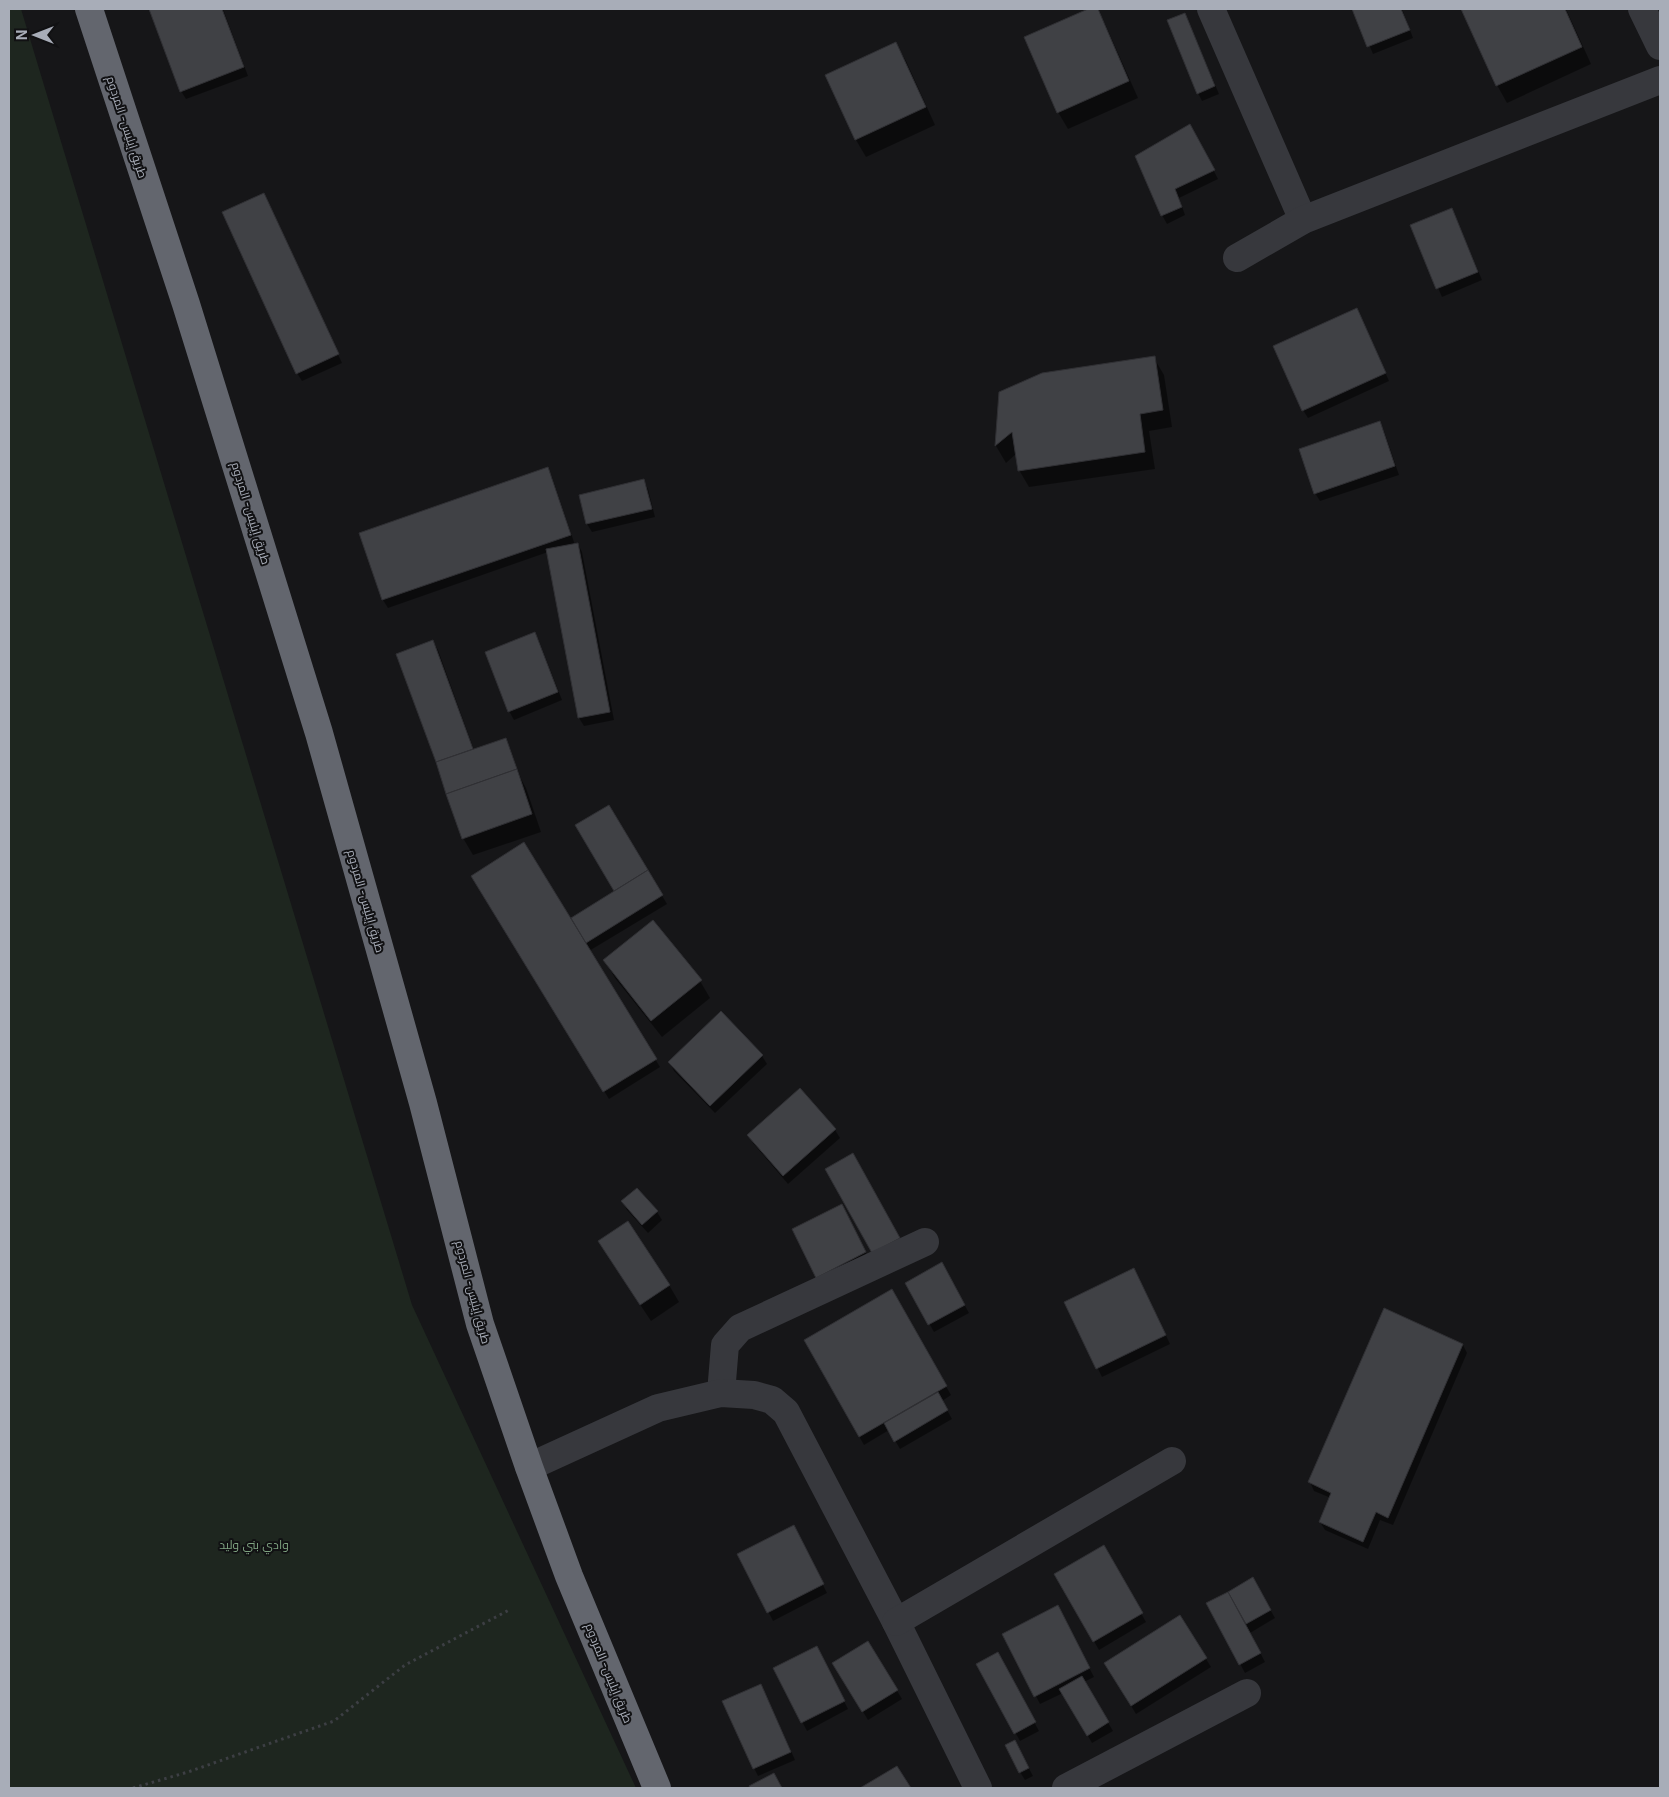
<svg xmlns="http://www.w3.org/2000/svg" width="1669" height="1797" font-family="Inter,Cairo,sans-serif">
  <style>
    .green { fill: #1e261f }
    .shadow { fill: #0007 }
    .building { fill: #404145; stroke: #303034 }
    .lines { fill: none; stroke-linecap: round; stroke-linejoin: round }
    .path { stroke: #3d3f44; stroke-width: 3; stroke-dasharray: 2.5 4; stroke-linecap: butt }
    .minor { stroke: #37383d; stroke-width: 28 }
    .highway { stroke: #63666e; stroke-width: 28 }
    .labels { text-anchor: middle; dominant-baseline: central; stroke-width: 4; stroke-linejoin: round; paint-order: stroke }
    .street-label { font-size: 12px; fill: #a8adb8; stroke: #111113 }
    .park-label { font-size: 12px; fill: #7fa381; stroke: #111113 }
  </style>
  <rect width="100%" height="100%" fill="#161618"/>
  <polygon class="green" points="9,9 21,9 412,1305 636,1788 9,1788"/>
  <g class="shadow">
    <polygon points="150,9 223,9 248,76 186,99 181,91"/>
    <polygon points="1091,9 1097,9 1105,24 1138,98 1068,129 1058,112 1026,37"/>
    <polygon points="1354,9 1402,9 1413,38 1373,54"/>
    <polygon points="1462,9 1566,9 1591,64 1507,103 1497,85"/>
    <polygon points="1185,14 1219,94 1202,101 1198,93"/>
    <polygon points="896,44 906,61 935,125 866,157 856,140"/>
    <polygon points="1195,134 1218,179 1179,198 1185,215 1167,224 1162,215"/>
    <polygon points="268,202 342,363 302,381 297,373"/>
    <polygon points="1452,209 1482,280 1442,297 1411,226"/>
    <polygon points="1361,318 1389,381 1308,418 1303,410"/>
    <polygon points="1154,358 1164,375 1172,427 1149,431 1155,469 1029,487 1019,470 1017,453 1006,463 996,446 1000,393"/>
    <polygon points="1380,423 1384,431 1399,475 1320,501 1315,493"/>
    <polygon points="547,469 552,477 575,545 578,544 582,552 614,720 584,726 579,718 548,552 388,608 383,600"/>
    <polygon points="644,481 648,489 655,517 592,532 587,524"/>
    <polygon points="534,633 539,641 562,700 514,720 509,711"/>
    <polygon points="433,641 438,650 474,750 506,740 510,748 521,779 526,788 541,832 473,855 463,838 397,654"/>
    <polygon points="609,807 667,904 589,951 660,1067 609,1099 472,876 570,919 615,891 577,826"/>
    <polygon points="605,961 700,981 710,998 662,1037 615,978"/>
    <polygon points="762,1056 767,1064 715,1113 674,1071 670,1063"/>
    <polygon points="835,1130 840,1138 788,1184 753,1143 749,1135"/>
    <polygon points="636,1189 657,1212 662,1220 648,1233 627,1210 623,1202"/>
    <polygon points="846,1213 870,1261 817,1277"/>
    <polygon points="609,1258 669,1285 679,1302 651,1321"/>
    <polygon points="942,1264 969,1313 934,1332 907,1284"/>
    <polygon points="1139,1278 1170,1344 1102,1377 1066,1303"/>
    <polygon points="891,1291 951,1395 942,1401 952,1419 900,1449 889,1430 864,1445 805,1341"/>
    <polygon points="1463,1345 1467,1353 1393,1525 1380,1520 1368,1549 1325,1530 1320,1522 1331,1498 1314,1491 1310,1482"/>
    <polygon points="798,1535 827,1593 773,1621 739,1554"/>
    <polygon points="1103,1547 1146,1622 1099,1650 1056,1575"/>
    <polygon points="1253,1579 1275,1618 1250,1633 1265,1662 1245,1673 1208,1604"/>
    <polygon points="1062,1615 1094,1677 1084,1682 1113,1731 1092,1743 1063,1693 1040,1704 1004,1634"/>
    <polygon points="1180,1617 1211,1667 1136,1714 1106,1664"/>
    <polygon points="868,1643 902,1699 868,1720 834,1664"/>
    <polygon points="997,1654 1039,1731 1020,1741 978,1665"/>
    <polygon points="821,1656 848,1709 807,1731 775,1669"/>
    <polygon points="765,1693 795,1760 758,1776 754,1768"/>
    <polygon points="1019,1750 1033,1776 1025,1780 1020,1772"/>
  </g>
  <g class="building">
    <polygon points="149,9 222,9 244,67 180,92"/>
    <polygon points="1088,9 1098,9 1129,81 1057,113 1024,37"/>
    <polygon points="1352,9 1401,9 1410,30 1367,47"/>
    <polygon points="1461,9 1565,9 1582,47 1496,86"/>
    <polygon points="1185,13 1215,86 1197,94 1167,20"/>
    <polygon points="896,42 926,107 855,140 825,75"/>
    <polygon points="1190,124 1215,170 1175,189 1182,207 1161,216 1135,156"/>
    <polygon points="264,193 339,354 296,374 222,212"/>
    <polygon points="1452,208 1478,272 1436,289 1410,225"/>
    <polygon points="1357,308 1386,373 1302,411 1273,346"/>
    <polygon points="1155,356 1163,410 1140,414 1145,452 1018,471 1012,432 995,446 999,392 1042,373"/>
    <polygon points="1380,421 1395,466 1314,494 1299,449"/>
    <polygon points="548,467 571,535 382,600 359,533"/>
    <polygon points="644,479 652,509 586,524 579,495"/>
    <polygon points="578,543 610,712 578,718 546,549"/>
    <polygon points="535,632 558,692 508,712 485,652"/>
    <polygon points="433,640 473,749 436,762 396,654"/>
    <polygon points="506,738 517,769 446,794 436,762"/>
    <polygon points="517,769 532,814 462,839 446,794"/>
    <polygon points="609,805 648,870 614,891 575,825"/>
    <polygon points="524,842 657,1059 603,1092 471,876"/>
    <polygon points="648,870 663,895 586,943 571,918"/>
    <polygon points="653,920 702,980 651,1021 603,960"/>
    <polygon points="721,1011 763,1055 710,1106 668,1062"/>
    <polygon points="800,1088 836,1129 783,1176 747,1135"/>
    <polygon points="853,1153 900,1238 872,1253 825,1169"/>
    <polygon points="637,1188 658,1211 642,1225 621,1201"/>
    <polygon points="842,1204 866,1252 816,1278 792,1229"/>
    <polygon points="628,1221 670,1285 640,1305 598,1241"/>
    <polygon points="942,1262 965,1305 928,1325 905,1283"/>
    <polygon points="1134,1268 1166,1335 1096,1369 1064,1302"/>
    <polygon points="892,1289 947,1386 859,1437 804,1340"/>
    <polygon points="1384,1308 1463,1344 1388,1518 1376,1512 1363,1542 1319,1522 1331,1493 1308,1482"/>
    <polygon points="938,1392 948,1410 894,1442 884,1423"/>
    <polygon points="794,1525 824,1584 767,1613 737,1554"/>
    <polygon points="1104,1545 1143,1613 1093,1642 1054,1574"/>
    <polygon points="1253,1577 1271,1610 1246,1624 1228,1592"/>
    <polygon points="1228,1592 1261,1653 1239,1665 1206,1603"/>
    <polygon points="1058,1605 1090,1668 1034,1697 1002,1634"/>
    <polygon points="1180,1615 1207,1658 1131,1706 1104,1663"/>
    <polygon points="868,1641 898,1690 862,1712 832,1663"/>
    <polygon points="817,1646 845,1701 801,1723 773,1668"/>
    <polygon points="998,1652 1036,1722 1014,1734 976,1664"/>
    <polygon points="1082,1676 1109,1722 1087,1736 1059,1689"/>
    <polygon points="761,1684 791,1752 753,1769 722,1701"/>
    <polygon points="1015,1740 1029,1768 1019,1773 1005,1745"/>
    <polygon points="897,1766 911,1788 860,1788"/>
    <polygon points="774,1773 782,1788 750,1788 749,1786"/>
  </g>
  <g class="lines">
    <polyline class="path" points="133,1788 188,1772 334,1721 405,1665 511,1609"/>
    <g class="minor">
      <polyline points="1211,9 1303,220"/>
      <polyline points="1642,9 1660,46"/>
      <polyline points="1237,258 1303,220 1660,80"/>
      <polyline points="721,1393 725,1345 740,1328 925,1242"/>
      <polyline points="529,1467 658,1408 721,1393 754,1395 772,1400 786,1412 896,1622 978,1788"/>
      <polyline points="896,1622 1172,1461"/>
      <polyline points="1066,1788 1247,1693"/>
    </g>
    <polyline class="highway" points="89,9 186,304 319,733 423,1103 480,1324 529,1467 569,1576 657,1788"/>
  </g>
  <g class="labels">
    <g class="street-label">
      <text transform="translate(127 127) rotate(72)">طريق إيليس- المردوم</text>
      <text transform="translate(251 513) rotate(73)">طريق إيليس- المردوم</text>
      <text transform="translate(366 901) rotate(74)">طريق إيليس- المردوم</text>
      <text transform="translate(473 1292) rotate(75)">طريق إيليس- المردوم</text>
      <text transform="translate(609 1673) rotate(68)">طريق إيليس- المردوم</text>
    </g>
    <g class="park-label">
      <text x="254" y="1544">وادي بني وليد</text>
    </g>
  </g>
  <rect width="1669" height="1797" fill="none" stroke="#a8adb8" stroke-width="20"/>
  <g transform="translate(35 35) rotate(270)" stroke="#111113" stroke-width="4" paint-order="stroke">
  <path d="M0-4L9 19L0 12L-9 19Z" fill="#a8adb8"/>
  <text y="-8" font-size="14" font-weight="bold" text-anchor="middle" fill="#a8adb8">N</text>
  </g>
</svg>
